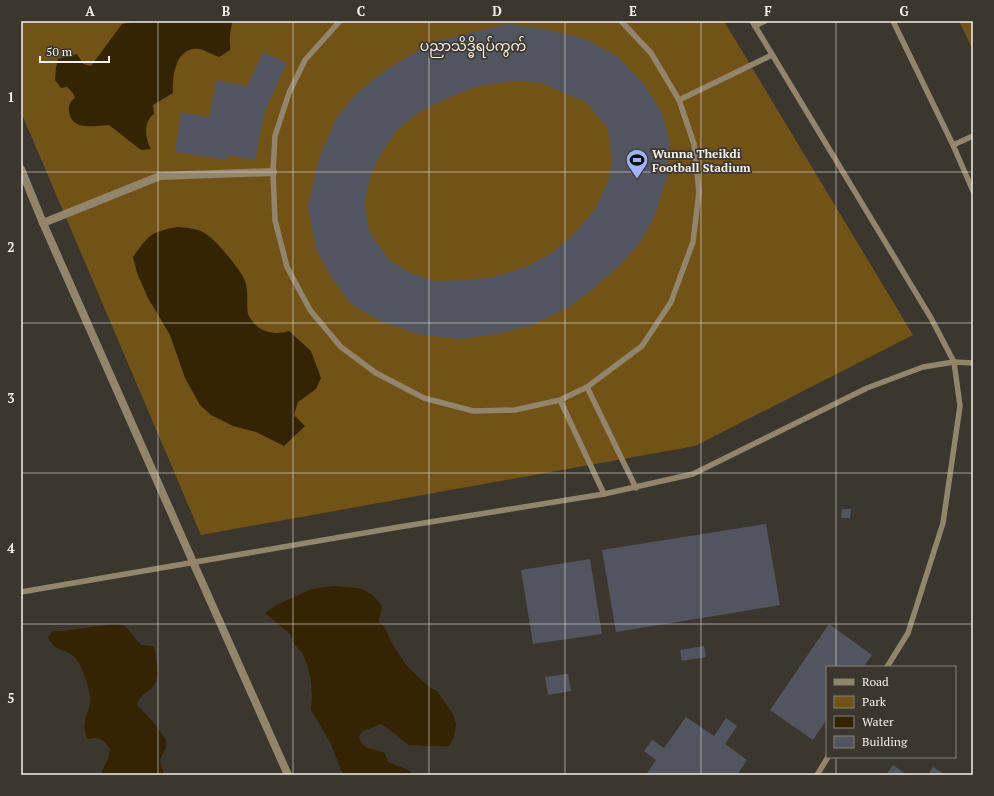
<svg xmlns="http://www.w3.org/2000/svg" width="994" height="796" font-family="'PT Serif','Noto Sans Myanmar',serif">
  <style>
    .green { fill: #715317 }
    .water { fill: #352404 }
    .building { fill: #52555f; fill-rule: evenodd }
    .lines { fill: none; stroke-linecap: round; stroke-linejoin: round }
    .service { stroke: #93846c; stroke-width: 5.5 }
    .minor { stroke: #93846c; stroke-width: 8 }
    .grid { fill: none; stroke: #f3f0eb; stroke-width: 1; stroke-opacity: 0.55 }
    .labels { text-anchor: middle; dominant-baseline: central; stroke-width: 3.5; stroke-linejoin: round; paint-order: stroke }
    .poi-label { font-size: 12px; font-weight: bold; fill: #f3f0eb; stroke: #3c372e; text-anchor: start }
    .quarter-label { font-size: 14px; fill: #f3f0eb; stroke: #3c372e }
    .neatline { fill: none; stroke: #f3f0eb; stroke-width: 1.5 }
    .grid-label { font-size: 13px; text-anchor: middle; font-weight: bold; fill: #f3f0eb }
  </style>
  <rect width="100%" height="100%" fill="#3c372e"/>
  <g class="green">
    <polygon points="21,21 724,21 913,335 695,446 201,535 21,112"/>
    <polygon points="959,21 973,21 973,50"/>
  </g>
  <g class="water">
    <path d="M139,21H232C232,26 230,31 230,36C229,41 231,45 230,50L219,57C212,55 206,50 199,49C176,46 172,76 173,93L153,105L154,114C143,122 145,138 151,149L141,150L109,125C95,126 72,131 69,112C68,106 70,101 75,98L73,93L67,87L61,88L55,80L56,68L58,59L77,54L83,64L91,66L122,24Z"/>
    <path d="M177,227C187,228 198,228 206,234C215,239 242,271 245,281C249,291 246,304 248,314C249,317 252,320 253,322C261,333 276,335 289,331L311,351L321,378L316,389L298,402L294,415L305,426L284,446L256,432L233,426L211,415L200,405L185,378L170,335L148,298L137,273L133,257C149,235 150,232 177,227Z"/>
    <path d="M333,586C357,588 367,585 382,606L379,622L385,628L392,643L406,665L428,686L437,691L453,714L456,724L454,737L449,746C435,747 422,745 408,745L397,735L381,724L363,731L359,736C363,752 372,747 385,753L388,762L408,770L414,775H343L330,742L311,710L312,697L311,682L308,667L302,653L294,644L290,634L265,613L276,605L312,589Z"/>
    <path d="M114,624L124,625L141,645L152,646L155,649C155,660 161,673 155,683C150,693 140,693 137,705L156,725L166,740V747L160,760L164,775H100L108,759L110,749C103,739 100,736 88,739C78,722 93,709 90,694C88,685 81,661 72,655C60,647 58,653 48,638L52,631H63Z"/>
  </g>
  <g class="building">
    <path d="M507,24L545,29L586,39L618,57L645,85L662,113L670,143L667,177L655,215L640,243L621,264L592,290L567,308L532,325L498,334L459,339L417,334L382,322L351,304L333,280L316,249L308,206L319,158L337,117L355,95L376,77L405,58L433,42ZM510,81L540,82L587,103L608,129L612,160L608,182L595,209L575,233L552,253L528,266L494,277L466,280L435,281L413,274L390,261L369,231L365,201L370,178L380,155L397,130L419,112L450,97L479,86Z"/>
    <polygon points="263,52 287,63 265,111 255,160 228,155 228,160 175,152 181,112 209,117 216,80 247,86"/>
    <polygon points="842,509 851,509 850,518 841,518"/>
    <polygon points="766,524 780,605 616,632 602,550"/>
    <polygon points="590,559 602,634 533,644 521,570"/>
    <polygon points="829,624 872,655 863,667 827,667 827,719 813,740 770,710"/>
    <polygon points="704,646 706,657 682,661 680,650"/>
    <polygon points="568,674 571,691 548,695 545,677"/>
    <polygon points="686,717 714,736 726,718 737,726 725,744 747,760 737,775 646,775 656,760 644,751 652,740 664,748"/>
    <polygon points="893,765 907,775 886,775"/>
    <polygon points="933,767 946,775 928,775"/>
  </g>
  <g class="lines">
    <g class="service">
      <polyline points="340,21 305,60 289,93 275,136 273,172 275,220 287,267 310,310 341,347 376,373 424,398 473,411 515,410 560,400 587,387 642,346 671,302 693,242 699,192 694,144 679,100 651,53 621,21"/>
      <polyline points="752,21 931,318 954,362 960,406 943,523 908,633 887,667"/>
      <polyline points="893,21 953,145 973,191"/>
      <polyline points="755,26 765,21"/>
      <polyline points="679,100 772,55"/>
      <polyline points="953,145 973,136"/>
      <polyline points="587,387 636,488"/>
      <polyline points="560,400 604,494"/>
      <polyline points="21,592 399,527 604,494 693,474 867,388 923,367 954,362 973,363"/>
      <polyline points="817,775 828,757"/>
    </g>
    <g class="minor">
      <polyline points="21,169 43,223 193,562 288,775"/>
      <polyline points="43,223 160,176 273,172"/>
    </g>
  </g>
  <path class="grid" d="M158,21V775M293,21V775M429,21V775M565,21V775M701,21V775M836,21V667M21,172H973M21,323H973M21,473H973M21,624H973M836,757V775"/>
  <defs>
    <g id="stadium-pin" transform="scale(1.15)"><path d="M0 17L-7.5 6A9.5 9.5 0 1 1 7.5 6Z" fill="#9db4fd" stroke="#3c372e"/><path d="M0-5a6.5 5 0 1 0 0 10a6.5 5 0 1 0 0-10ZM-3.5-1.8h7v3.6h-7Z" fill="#111"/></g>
  </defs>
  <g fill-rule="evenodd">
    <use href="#stadium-pin" x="637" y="160"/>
  </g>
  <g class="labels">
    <g class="poi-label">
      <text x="652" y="153">Wunna Theikdi<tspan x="652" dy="14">Football Stadium</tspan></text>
    </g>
    <g class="quarter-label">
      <text x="473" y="45">ပညာသိဒ္ဓိရပ်ကွက်</text>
    </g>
  </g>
  <rect width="994" height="796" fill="none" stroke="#3c372e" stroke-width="44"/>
  <rect x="826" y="666" width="130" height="92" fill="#3c372e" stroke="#85817a"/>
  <rect x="834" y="679" width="20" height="6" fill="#93846c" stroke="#85817a"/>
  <text x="862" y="686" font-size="12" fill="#f3f0eb">Road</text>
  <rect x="834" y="696" width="20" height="12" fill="#715317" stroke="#85817a"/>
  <text x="862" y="706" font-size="12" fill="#f3f0eb">Park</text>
  <rect x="834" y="716" width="20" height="12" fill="#352404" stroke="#85817a"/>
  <text x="862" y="726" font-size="12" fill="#f3f0eb">Water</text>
  <rect x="834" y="736" width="20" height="12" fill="#52555f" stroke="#85817a"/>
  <text x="862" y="746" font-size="12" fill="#f3f0eb">Building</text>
  <path d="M40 56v6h69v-6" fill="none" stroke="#f3f0eb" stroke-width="2"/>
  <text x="46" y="56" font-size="12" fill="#f3f0eb" stroke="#3c372e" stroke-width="3" paint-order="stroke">50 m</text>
  <rect x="22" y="22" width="950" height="752" class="neatline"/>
  <g class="grid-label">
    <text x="90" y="16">A</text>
    <text x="226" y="16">B</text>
    <text x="361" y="16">C</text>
    <text x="497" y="16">D</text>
    <text x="633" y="16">E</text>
    <text x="768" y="16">F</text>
    <text x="904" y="16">G</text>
    <text x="11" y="102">1</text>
    <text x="11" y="252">2</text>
    <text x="11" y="403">3</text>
    <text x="11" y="553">4</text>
    <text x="11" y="703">5</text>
  </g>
</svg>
